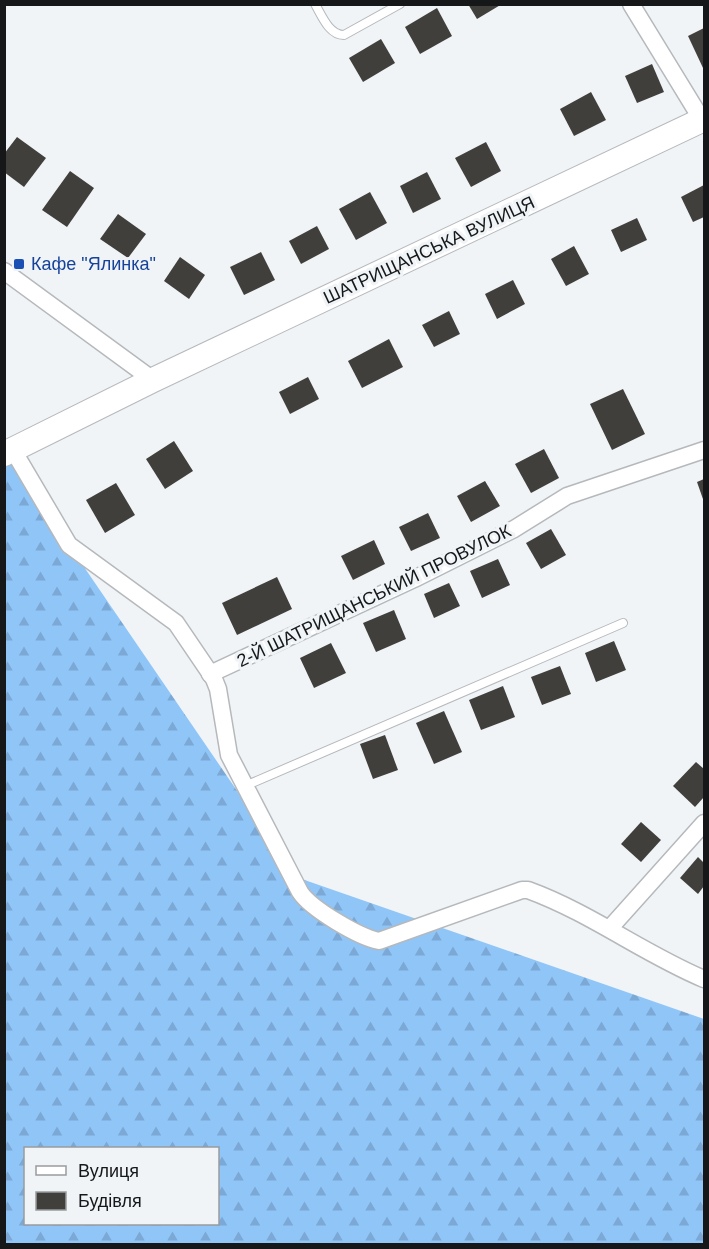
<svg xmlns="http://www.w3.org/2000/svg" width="709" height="1249" font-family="Arial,sans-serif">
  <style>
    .forest { fill: url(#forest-firs); fill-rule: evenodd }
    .building { fill: #413f3c }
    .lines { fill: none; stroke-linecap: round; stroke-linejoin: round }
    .lane-casing { stroke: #b6b9bc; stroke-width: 10 }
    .street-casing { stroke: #b6b9bc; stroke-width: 19 }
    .secondary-casing { stroke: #b6b9bc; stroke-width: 26 }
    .lane { stroke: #fff; stroke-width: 8 }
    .street { stroke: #fff; stroke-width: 16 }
    .secondary { stroke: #fff; stroke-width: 24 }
    .transit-dot { fill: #1a4fb4; stroke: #f0f4f7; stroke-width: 2 }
    .labels { text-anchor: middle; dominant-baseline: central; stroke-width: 6; stroke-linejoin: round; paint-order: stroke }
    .street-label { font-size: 18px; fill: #161718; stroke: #f0f4f7 }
    .transit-label { font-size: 18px; fill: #164399; stroke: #f0f4f7; text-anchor: start }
  </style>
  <defs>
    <pattern id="forest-firs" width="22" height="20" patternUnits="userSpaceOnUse" patternTransform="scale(1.5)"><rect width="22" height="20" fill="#90c5f8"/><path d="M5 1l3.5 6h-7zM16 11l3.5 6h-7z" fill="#7ba8d4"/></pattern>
  </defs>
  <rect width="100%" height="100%" fill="#f0f4f7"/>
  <path class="forest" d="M13,450L69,545L296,877L704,1019V1244H5L4,454ZM26,1148H218V1224H26Z"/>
  <g class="building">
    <polygon points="468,4 502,4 477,19"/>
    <polygon points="437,8 452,36 420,54 405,27"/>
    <polygon points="704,28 704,67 703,68 688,36"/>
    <polygon points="381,39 395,63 363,82 349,58"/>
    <polygon points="652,64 664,92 637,103 625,76"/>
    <polygon points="591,92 606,120 574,136 560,109"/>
    <polygon points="17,137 46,158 24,187 4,172 4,154"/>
    <polygon points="486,142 501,171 471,187 455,158"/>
    <polygon points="70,171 94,188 67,227 42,210"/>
    <polygon points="427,172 441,199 413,213 400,186"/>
    <polygon points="704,185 704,217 693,222 681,197"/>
    <polygon points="370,192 387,223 356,240 339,209"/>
    <polygon points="118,214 146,234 128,258 100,239"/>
    <polygon points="637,218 647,240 621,252 611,230"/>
    <polygon points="317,226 329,249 301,264 289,241"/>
    <polygon points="574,246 589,274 566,286 551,259"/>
    <polygon points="261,252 275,280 244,295 230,267"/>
    <polygon points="180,257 205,275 189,299 164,281"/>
    <polygon points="513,280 525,304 497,319 485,294"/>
    <polygon points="449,311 460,334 434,347 422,325"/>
    <polygon points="389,339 403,367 362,388 348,361"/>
    <polygon points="308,377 319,399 290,414 279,392"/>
    <polygon points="623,389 645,434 612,450 590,404"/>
    <polygon points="174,441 193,471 165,489 146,459"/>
    <polygon points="544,449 559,478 531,493 515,464"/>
    <polygon points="704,479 704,502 697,482"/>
    <polygon points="485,481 500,506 471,522 457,496"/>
    <polygon points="116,483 135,515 105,533 86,500"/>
    <polygon points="428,513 440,538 411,551 399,527"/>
    <polygon points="551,529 566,555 541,569 526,543"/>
    <polygon points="374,540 385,564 353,580 341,556"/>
    <polygon points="498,559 510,585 482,598 470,571"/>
    <polygon points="277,577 292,609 237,635 222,603"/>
    <polygon points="449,583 460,606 434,618 424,594"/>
    <polygon points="394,610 406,639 376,652 363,623"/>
    <polygon points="614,641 626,670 596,682 585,653"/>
    <polygon points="331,643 346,673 314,688 300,658"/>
    <polygon points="560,666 571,694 542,705 531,677"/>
    <polygon points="503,686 515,717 481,730 469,700"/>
    <polygon points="444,711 462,752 434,764 416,723"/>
    <polygon points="385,735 398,770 373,779 360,744"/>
    <polygon points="696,762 704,769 704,797 695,807 673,786"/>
    <polygon points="641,822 661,840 641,862 621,844"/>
    <polygon points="698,857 704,863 704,886 698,894 680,878"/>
  </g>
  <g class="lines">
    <g class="lane-casing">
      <g id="lane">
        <path d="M315,4C322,16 329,35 344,35L400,4"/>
        <polyline points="245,786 623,623"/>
      </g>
    </g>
    <g class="street-casing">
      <g id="street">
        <polyline points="631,4 702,120"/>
        <polyline points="4,271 153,380"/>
        <path d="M13,450L69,545L176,623L214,679L218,689L229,755L300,892C311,909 359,937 379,941L522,890H528C591,913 644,954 704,979"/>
        <polyline points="210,674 414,579 514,529 567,496 704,450"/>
        <polyline points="610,928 704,823"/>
      </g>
    </g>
    <g class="secondary-casing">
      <polyline id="secondary" points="4,454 153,380 704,119"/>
    </g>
    <use href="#lane" class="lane"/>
    <use href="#street" class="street"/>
    <use href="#secondary" class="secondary"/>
  </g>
  <rect class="transit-dot" x="13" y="258" width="12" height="12" rx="3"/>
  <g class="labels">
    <g class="street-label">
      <text transform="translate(429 250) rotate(-25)">ШАТРИЩАНСЬКА ВУЛИЦЯ</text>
      <text transform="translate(374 596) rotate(-26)">2-Й ШАТРИЩАНСЬКИЙ ПРОВУЛОК</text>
    </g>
    <g class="transit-label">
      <text x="31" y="264">Кафе "Ялинка"</text>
    </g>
  </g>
  <rect width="709" height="1249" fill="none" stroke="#161718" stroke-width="12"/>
  <rect x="24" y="1147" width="195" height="78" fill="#f0f4f7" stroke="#999c9e" stroke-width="1.5"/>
  <rect x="36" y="1166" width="30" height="9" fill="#ffffff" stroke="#999c9e" stroke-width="1.5"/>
  <text x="78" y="1177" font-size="18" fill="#161718">Вулиця</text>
  <rect x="36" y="1192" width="30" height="18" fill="#413f3c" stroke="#999c9e" stroke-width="1.5"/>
  <text x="78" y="1207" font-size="18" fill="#161718">Будівля</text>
</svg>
